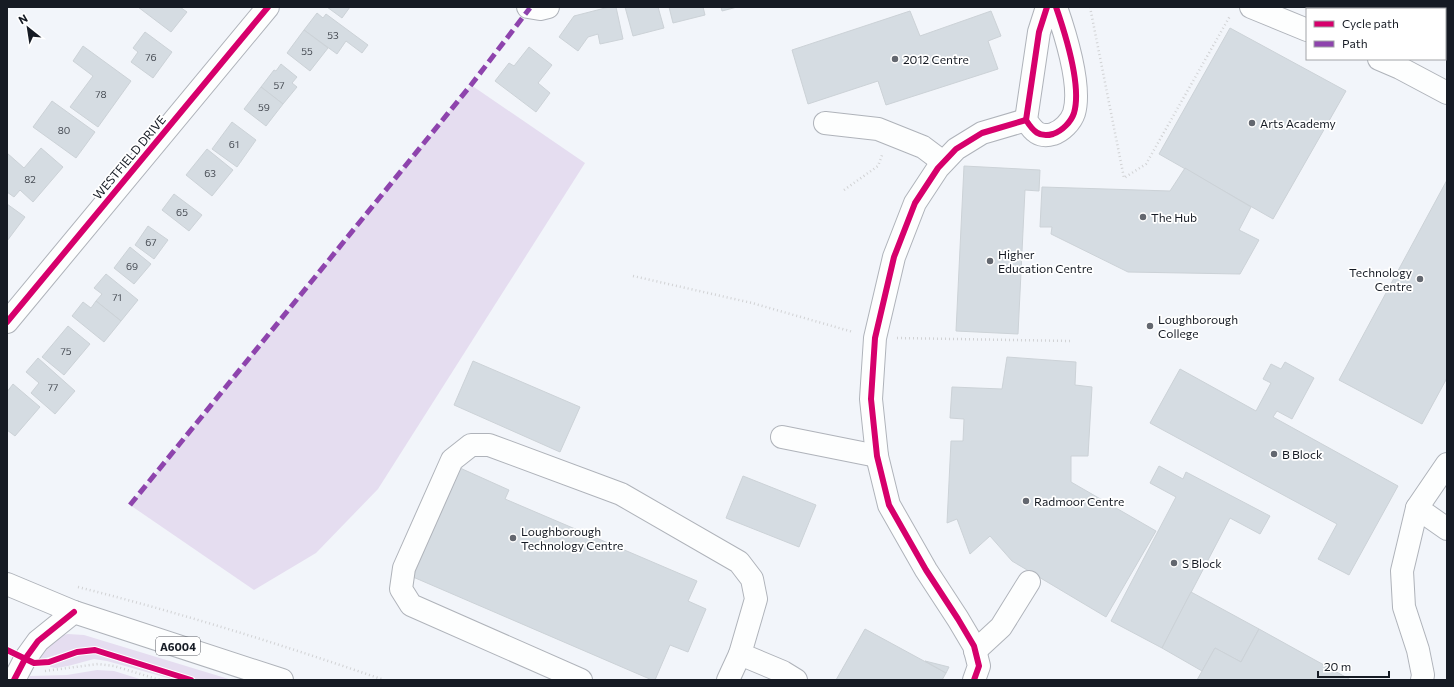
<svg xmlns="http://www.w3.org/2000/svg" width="1454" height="687" font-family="Commissioner,sans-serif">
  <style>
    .green { fill: #e5ddf0 }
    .building { fill: #d5dce2; stroke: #ccd2d7 }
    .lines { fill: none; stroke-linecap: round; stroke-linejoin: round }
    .minor-casing { stroke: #afb3ba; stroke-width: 24 }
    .major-casing { stroke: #afb3ba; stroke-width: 24 }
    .path { stroke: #d1d2d4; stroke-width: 2.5; stroke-dasharray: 1 3; stroke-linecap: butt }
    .minor { stroke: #fdfefe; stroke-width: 22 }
    .major { stroke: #fdfefe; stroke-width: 22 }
    .quiet { stroke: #8e44ad; stroke-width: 5; stroke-dasharray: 10 5; stroke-linecap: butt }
    .cycleway-casing { stroke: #fff; stroke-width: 8 }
    .cycleway { stroke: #d6006c; stroke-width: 6 }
    .poi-dot { fill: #63676f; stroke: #fff; stroke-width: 1.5 }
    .labels { text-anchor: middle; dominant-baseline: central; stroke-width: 3.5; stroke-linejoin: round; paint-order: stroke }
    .number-label { font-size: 10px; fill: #474c54 }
    .shield { fill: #fff; stroke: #5c5f66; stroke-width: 1 }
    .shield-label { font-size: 11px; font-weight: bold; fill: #161b24 }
    .poi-label { font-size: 12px; fill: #161b24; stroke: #fff; text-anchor: start }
    .street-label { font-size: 12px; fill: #161b24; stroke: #fff }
  </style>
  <rect width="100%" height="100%" fill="#f2f5fa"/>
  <g class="green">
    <polygon points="471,85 585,163 378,489 316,553 254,590 130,505"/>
    <polygon points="68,634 84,635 232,680 198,680 94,647 76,649 36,661 55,637"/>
    <polygon points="92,652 168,676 175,680 107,661 94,659 68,666 56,668 50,667 51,664 80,654"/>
    <polygon points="97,670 114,671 143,680 28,680 30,676 67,675"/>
  </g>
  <g class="building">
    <polygon points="138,7 180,7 187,12 171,32"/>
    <polygon points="327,7 350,7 342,18"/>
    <polygon points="609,7 616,7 623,39 600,44 598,34 588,37 578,51 559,37 574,16"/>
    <polygon points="625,7 658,7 664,28 633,36"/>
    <polygon points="669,7 703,7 705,15 673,23"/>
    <polygon points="721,7 737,7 722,11"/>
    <polygon points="910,11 920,36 991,11 1001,36 988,41 998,69 886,105 878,81 808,104 792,50"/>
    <polygon points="317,13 323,18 326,14 368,45 362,53 346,41 337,54 304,30"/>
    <polygon points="1230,28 1346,91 1273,219 1159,154"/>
    <polygon points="304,30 328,48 310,71 287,53"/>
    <polygon points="145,32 172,52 153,78 131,62 138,52 133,48"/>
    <polygon points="83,46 131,81 98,127 70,107 93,76 73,61"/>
    <polygon points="529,47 552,65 538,83 550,93 536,112 495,81 509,63 514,66"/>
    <polygon points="281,64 297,77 292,83 297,87 283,104 261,87 274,70 276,71"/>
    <polygon points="261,87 283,104 266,126 244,109"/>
    <polygon points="52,101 95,132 76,158 33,127"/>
    <polygon points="232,122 256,140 237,167 212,149"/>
    <polygon points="41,148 63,167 33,202 20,190 14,197 7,192 7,153 24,168"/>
    <polygon points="207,149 233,170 212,196 186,175"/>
    <polygon points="964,166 1040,170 1039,191 1025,190 1018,334 956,331"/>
    <polygon points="1185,168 1251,207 1239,230 1259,240 1240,274 1128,272 1051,234 1052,227 1040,227 1042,187 1170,191"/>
    <polygon points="1447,180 1447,378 1422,424 1339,380"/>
    <polygon points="174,194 202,215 189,231 162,210"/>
    <polygon points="7,204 25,217 7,241"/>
    <polygon points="148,226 168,240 154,259 135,245"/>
    <polygon points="130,247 151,264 134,284 114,268"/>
    <polygon points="106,274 138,300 121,321 96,301 102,294 94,288"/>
    <polygon points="96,301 121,321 104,342 72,316 83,302 91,308"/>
    <polygon points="68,326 90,344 64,375 42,357"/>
    <polygon points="1007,357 1076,362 1075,385 1092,387 1088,456 1071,456 1071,482 1156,531 1106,617 1012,561 990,536 970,554 957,519 947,523 951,441 963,441 964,419 950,418 952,387 1002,389"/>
    <polygon points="38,358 75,391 55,414 31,393 39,383 26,372"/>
    <polygon points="473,361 580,407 560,452 454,405"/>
    <polygon points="1285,362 1314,378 1292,419 1277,411 1273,417 1398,486 1349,575 1318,559 1337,524 1150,423 1180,369 1256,411 1271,383 1263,379 1271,364 1281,369"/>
    <polygon points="13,384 40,407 15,436 7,430 7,392"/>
    <polygon points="1159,466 1183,479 1186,472 1270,516 1260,534 1230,518 1162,648 1111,621 1176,497 1150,483"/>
    <polygon points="460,468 509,490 505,499 697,581 688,601 706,609 688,652 670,645 655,680 652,680 413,577"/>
    <polygon points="743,476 816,505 799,547 726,518"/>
    <polygon points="1191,592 1259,629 1241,662 1215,648 1202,671 1162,648"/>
    <polygon points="865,629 946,673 942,680 836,680"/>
    <polygon points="1259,629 1351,680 1197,680 1215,648 1241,662"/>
    <polygon points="925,661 949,667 946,673"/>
  </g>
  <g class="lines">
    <g class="minor-casing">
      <g id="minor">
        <polyline points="528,7 540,9 548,7"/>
        <path d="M1047,7L1039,32L1026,120C1033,131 1039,138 1053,134C1062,131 1071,122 1074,113C1082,86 1065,33 1056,7"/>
        <polyline points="1251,7 1307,30"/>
        <polyline points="1379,59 1400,68 1447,93"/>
        <polyline points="825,123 878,129 923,147 943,162"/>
        <polyline points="7,322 268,7"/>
        <polyline points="782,437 877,456"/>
        <polyline points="1447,464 1417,508 1447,529"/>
        <polyline points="1417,508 1402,571 1404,607 1418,650 1423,675 1422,680"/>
        <polyline points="975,651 1001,627 1029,582"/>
        <polyline points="14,680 25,659 38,641 74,612"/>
        <polyline points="581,680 411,605 401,589 404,568 452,460 471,445 489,445 621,494 739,562 752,579 756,599 740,654 783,672 796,680"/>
        <polyline points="728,680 740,654"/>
        <polyline points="974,680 979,666 974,646 958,619 926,570 889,505 877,456 871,399 875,338 894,257 915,203 938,168 956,149 982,133 1026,120"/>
      </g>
    </g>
    <g class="major-casing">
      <polyline id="major" points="7,584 74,612 282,680"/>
    </g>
    <g class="path">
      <polyline points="1090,7 1124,178 1146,164 1230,16"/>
      <polyline points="844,190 878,166 882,155"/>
      <polyline points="633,276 752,303 853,332"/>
      <polyline points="897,338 1071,341"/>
      <path d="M78,587C181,613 283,645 384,680"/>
      <polyline points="45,671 98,664 114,666 160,680"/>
    </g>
    <use href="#minor" class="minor"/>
    <use href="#major" class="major"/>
    <polyline class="quiet" points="130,505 471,85 530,8"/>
    <g class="cycleway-casing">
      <g id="cycleway">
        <path d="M1047,7L1039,32L1026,120C1033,131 1039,138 1053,134C1062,131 1071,122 1074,113C1082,86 1065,33 1056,7"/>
        <polyline points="7,322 268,7"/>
        <polyline points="7,650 34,663 49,662 77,652 95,650 191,680"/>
        <polyline points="14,680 25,659 38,641 74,612"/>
        <polyline points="974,680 979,666 974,646 958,619 926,570 889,505 877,456 871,399 875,338 894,257 915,203 938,168 956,149 982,133 1026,120"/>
      </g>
    </g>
    <use href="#cycleway" class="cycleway"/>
  </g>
  <g class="poi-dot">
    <circle cx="895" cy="59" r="4"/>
    <circle cx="1252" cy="123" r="4"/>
    <circle cx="1143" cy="217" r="4"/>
    <circle cx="990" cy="261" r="4"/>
    <circle cx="1420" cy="279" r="4"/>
    <circle cx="1150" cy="326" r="4"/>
    <circle cx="1274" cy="454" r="4"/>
    <circle cx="1026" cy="501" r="4"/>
    <circle cx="513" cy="538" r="4"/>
    <circle cx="1174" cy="563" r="4"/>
  </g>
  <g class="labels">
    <g class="number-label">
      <text x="333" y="35">53</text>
      <text x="307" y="51">55</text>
      <text x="151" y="57">76</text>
      <text x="279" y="85">57</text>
      <text x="101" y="94">78</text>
      <text x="264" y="107">59</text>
      <text x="64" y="130">80</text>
      <text x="234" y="144">61</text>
      <text x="210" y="173">63</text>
      <text x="30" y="179">82</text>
      <text x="182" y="212">65</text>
      <text x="151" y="242">67</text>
      <text x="132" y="266">69</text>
      <text x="117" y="297">71</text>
      <text x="66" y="351">75</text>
      <text x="53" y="387">77</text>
    </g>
    <rect class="shield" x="156" y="637" width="44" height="18" rx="3"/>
    <g class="shield-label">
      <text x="178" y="646">A6004</text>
    </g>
    <g class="poi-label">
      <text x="903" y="59">2012 Centre</text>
      <text x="1260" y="123">Arts Academy</text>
      <text x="1151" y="217">The Hub</text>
      <text x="998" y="254">Higher<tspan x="998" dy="14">Education Centre</tspan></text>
      <text x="1412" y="272" text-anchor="end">Technology<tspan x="1412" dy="14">Centre</tspan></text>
      <text x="1158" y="319">Loughborough<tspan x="1158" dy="14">College</tspan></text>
      <text x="1282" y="454">B Block</text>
      <text x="1034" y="501">Radmoor Centre</text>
      <text x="521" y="531">Loughborough<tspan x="521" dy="14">Technology Centre</tspan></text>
      <text x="1182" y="563">S Block</text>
    </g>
    <g class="street-label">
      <text transform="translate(129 157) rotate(-50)">WESTFIELD DRIVE</text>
    </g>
  </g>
  <rect width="1454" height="687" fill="none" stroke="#161b24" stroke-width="16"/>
  <rect x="1306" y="8" width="140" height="52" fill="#ffffff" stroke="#a2a4a7"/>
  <rect x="1314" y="21" width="20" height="6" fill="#d6006c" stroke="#a2a4a7"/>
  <text x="1342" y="28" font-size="12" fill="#161b24">Cycle path</text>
  <rect x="1314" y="41" width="20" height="6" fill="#8e44ad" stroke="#a2a4a7"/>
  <text x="1342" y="48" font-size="12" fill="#161b24">Path</text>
  <g transform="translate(28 28) rotate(330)" stroke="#ffffff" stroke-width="3" paint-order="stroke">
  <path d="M0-3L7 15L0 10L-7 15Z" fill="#161b24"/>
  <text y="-6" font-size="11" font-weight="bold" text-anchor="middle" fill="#161b24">N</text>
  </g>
  <path d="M1318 671v6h71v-6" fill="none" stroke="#161b24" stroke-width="2"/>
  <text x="1324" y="671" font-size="12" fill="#161b24" stroke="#ffffff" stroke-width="3" paint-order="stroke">20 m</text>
</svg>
